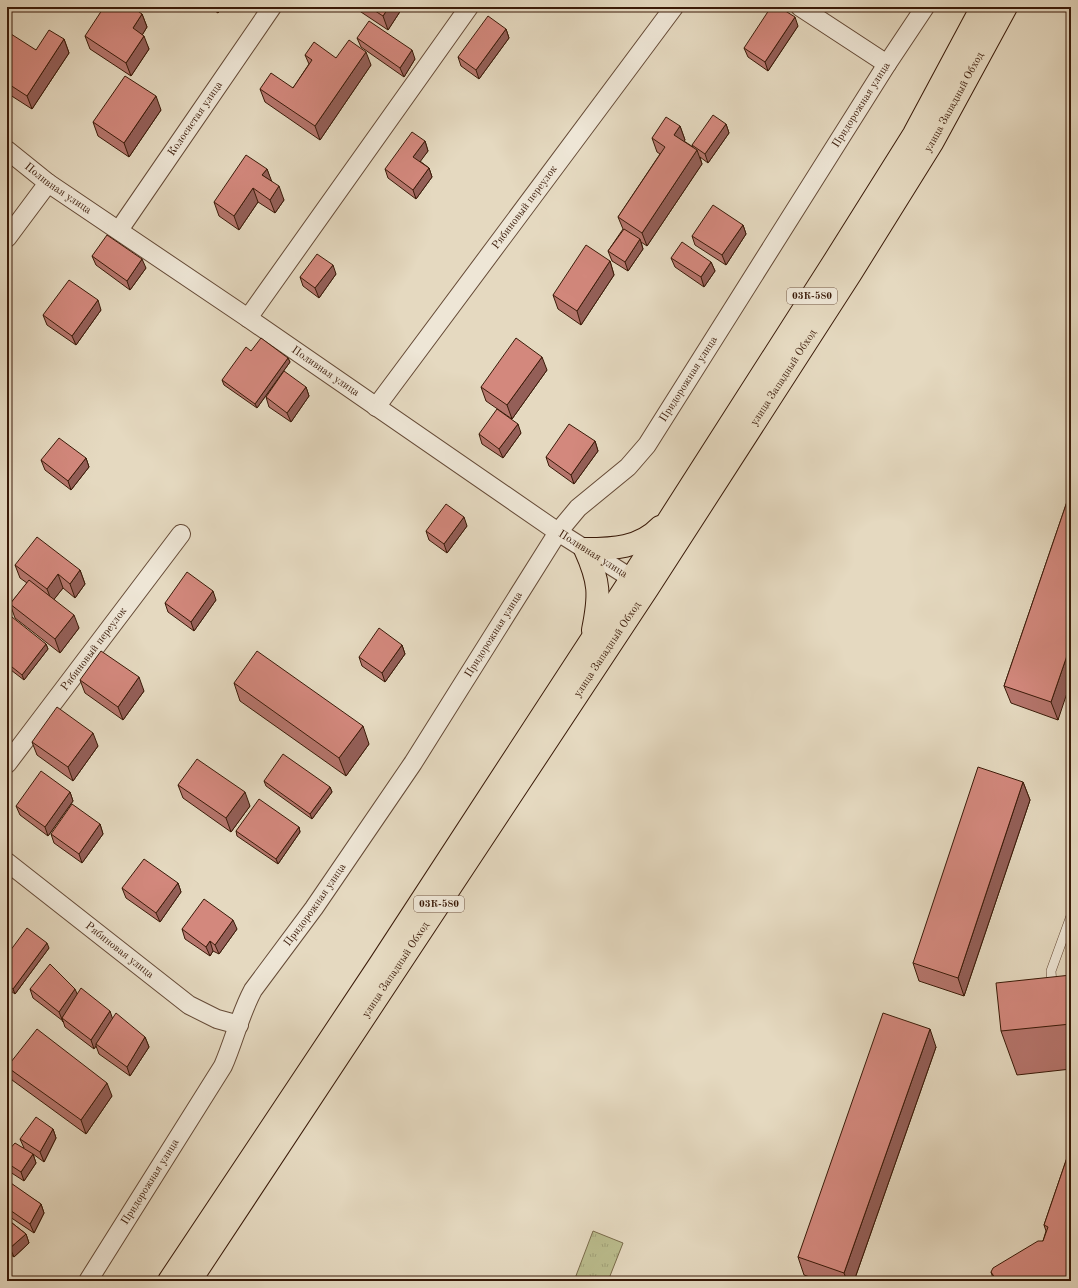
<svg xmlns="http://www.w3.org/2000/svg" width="1078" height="1288" font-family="'Old Standard TT',serif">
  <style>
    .grass { fill: url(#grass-tufts); stroke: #7a6c4b }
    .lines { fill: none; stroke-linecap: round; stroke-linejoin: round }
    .lane-casing { stroke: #654a36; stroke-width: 10 }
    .street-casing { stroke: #654a36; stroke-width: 20 }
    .highway-casing { stroke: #3a1a08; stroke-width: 24 }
    .lane { stroke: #eee6d6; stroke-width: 9 }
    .street { stroke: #eee6d6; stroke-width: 18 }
    .highway { stroke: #e5d9c0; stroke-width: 22 }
    .wall { fill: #b5756c; stroke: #3a1a08 }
    .shaded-wall { fill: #945f58; stroke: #3a1a08 }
    .building { fill: #d3887d; stroke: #3a1a08 }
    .labels { text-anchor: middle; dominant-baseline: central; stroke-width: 3; stroke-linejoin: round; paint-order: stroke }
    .shield { fill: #eee6d6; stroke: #705746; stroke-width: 1 }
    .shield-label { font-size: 10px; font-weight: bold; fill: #3a1a08 }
    .street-label { font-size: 11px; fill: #3a1a08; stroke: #eee6d6 }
  </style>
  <defs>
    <pattern id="grass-tufts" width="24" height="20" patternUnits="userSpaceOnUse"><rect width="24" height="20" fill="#bbbd8e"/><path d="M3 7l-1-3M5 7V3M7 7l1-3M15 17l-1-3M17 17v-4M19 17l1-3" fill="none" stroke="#a2a279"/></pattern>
  </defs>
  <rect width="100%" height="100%" fill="#e5d9c0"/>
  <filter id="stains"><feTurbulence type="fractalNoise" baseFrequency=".005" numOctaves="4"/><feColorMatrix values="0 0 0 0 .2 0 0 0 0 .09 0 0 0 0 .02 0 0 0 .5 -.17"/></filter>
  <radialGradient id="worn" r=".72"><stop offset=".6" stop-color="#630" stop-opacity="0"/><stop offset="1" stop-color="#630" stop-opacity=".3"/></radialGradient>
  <polygon class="grass" points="593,1231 623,1243 608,1281 574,1281"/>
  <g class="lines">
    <g class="lane-casing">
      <polyline id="lane" points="1071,916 1051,971 1052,984 1061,989 1071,990"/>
    </g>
    <g class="street-casing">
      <g id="street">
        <polyline points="800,7 887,64"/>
        <path id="s1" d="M7,150L48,183L248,318L558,532L642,585"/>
        <path id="s2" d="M119,230L272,7"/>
        <polyline points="7,238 48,183"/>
        <polyline points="248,318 469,7"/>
        <path id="s3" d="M376,407L674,7"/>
        <path id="s4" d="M7,764L181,534"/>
        <path id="s5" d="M7,862L189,1005L217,1019L239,1025"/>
        <path id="s6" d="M88,1281L223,1066C234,1041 240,1014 253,990L314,908L413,763L558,532L578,508L628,467L647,445L887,64L925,7"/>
      </g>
    </g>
    <g class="highway-casing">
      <g id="highway">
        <path d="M593,630C600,595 600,582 585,549C613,549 640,548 660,527"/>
        <polyline points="169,1281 380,964 631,579 835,260 914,134 982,7"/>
        <path id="s7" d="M190,1281L648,588L851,273L932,143L1006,7"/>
      </g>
    </g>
    <use href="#lane" class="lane"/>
    <use href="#street" class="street"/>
    <use href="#highway" class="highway"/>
  </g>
  <g class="wall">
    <polygon points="209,7 222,7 218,13"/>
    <polygon points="222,7 231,7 228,11"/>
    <polygon points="357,7 403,7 388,30 358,10"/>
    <polygon points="142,14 147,27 142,35 149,49 131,76 90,49 85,36"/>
    <polygon points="798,26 768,71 748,57 744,48"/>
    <polygon points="506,29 509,38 479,79 461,66 458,57"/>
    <polygon points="357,38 415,59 404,77 361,47"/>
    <polygon points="64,39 69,53 32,109 7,93 7,41 36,50"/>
    <polygon points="305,55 336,58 371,65 320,140 265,102 260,89 293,88 309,64"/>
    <polygon points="161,110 129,157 98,136 93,122"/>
    <polygon points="726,124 729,133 708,163 700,157 702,164 647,246 641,242 643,249 628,271 612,261 608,251 623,229 618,217 660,154 657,152 652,138 680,126 685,140 684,141 693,147 692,145"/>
    <polygon points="425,141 428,151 420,161 429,168 432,177 416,199 388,178 385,169"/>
    <polygon points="267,169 271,181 284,200 275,213 258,202 239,230 219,216 214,202"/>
    <polygon points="743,225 746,234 726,265 695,245 692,236"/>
    <polygon points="92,256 146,268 130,290 96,265"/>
    <polygon points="671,258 711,262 715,271 704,287 675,267"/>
    <polygon points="610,261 614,275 581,325 558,309 553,295"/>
    <polygon points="336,274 319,298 303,286 300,277"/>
    <polygon points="101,310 76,345 47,325 43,315"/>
    <polygon points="251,351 288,358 290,362 257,408 224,385 222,380"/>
    <polygon points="547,370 512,419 486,401 481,387"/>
    <polygon points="306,387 309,396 291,422 269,407 266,397"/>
    <polygon points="521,433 503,458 482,444 479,434"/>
    <polygon points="595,441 598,451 574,484 549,466 546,457"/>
    <polygon points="86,458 89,467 71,490 45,470 41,460"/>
    <polygon points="1071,490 1058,720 1011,703 1004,686"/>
    <polygon points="467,526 447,553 429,540 426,531"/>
    <polygon points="15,565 80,570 85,584 75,598 63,588 54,599 79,628 60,653 15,618 10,604 27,583 20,578"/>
    <polygon points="216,600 194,631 168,612 165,603"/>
    <polygon points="7,623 46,644 48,649 24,680 7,667"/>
    <polygon points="402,645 405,654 385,682 362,666 359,657"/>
    <polygon points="80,680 144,691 123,720 85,693"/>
    <polygon points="234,683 369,744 346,776 240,701"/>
    <polygon points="32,742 98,746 73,781 37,755"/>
    <polygon points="264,781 330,787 332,792 312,819 266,786"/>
    <polygon points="1023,782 1030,800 964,996 919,981 913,963"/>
    <polygon points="178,785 250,806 231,832 183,798"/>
    <polygon points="70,792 73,801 48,836 20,815 16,806"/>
    <polygon points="100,824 103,834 82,863 54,843 51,834"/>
    <polygon points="299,827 300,832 278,864 237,836 236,831"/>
    <polygon points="178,883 181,892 160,922 126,898 122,888"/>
    <polygon points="182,929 237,929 219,954 213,951 210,956 185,939"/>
    <polygon points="7,948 10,951 49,948 15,994 7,988"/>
    <polygon points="1071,975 1071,1069 1017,1075 1001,1031"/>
    <polygon points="30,989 77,994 113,1019 145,1037 149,1047 130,1076 99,1054 96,1046 94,1049 65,1027 63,1021 33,998"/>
    <polygon points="936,1047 854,1281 821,1281 804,1275 798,1257"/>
    <polygon points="7,1066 112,1096 86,1134 12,1080"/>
    <polygon points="53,1129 56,1138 44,1162 33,1154 36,1163 24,1181 7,1170 7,1152 24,1148 20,1139"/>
    <polygon points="1071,1146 1071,1281 994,1281 991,1272 1043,1241 1046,1231 1044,1225"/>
    <polygon points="7,1182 41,1204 44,1213 34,1233 7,1215"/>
    <polygon points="7,1219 26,1234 29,1243 14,1257 7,1252"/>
  </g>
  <g class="shaded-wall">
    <polygon points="216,7 222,7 218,13"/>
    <polygon points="227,7 231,7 228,11"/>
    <polygon points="389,7 403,7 388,30 383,16"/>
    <polygon points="142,14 147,27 138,42 133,28"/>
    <polygon points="795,17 798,26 768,71 765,62"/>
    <polygon points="506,29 509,38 479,79 476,70"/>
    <polygon points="144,36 149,49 131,76 126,63"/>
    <polygon points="64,39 69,53 32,109 27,96"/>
    <polygon points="412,50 415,59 404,77 400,68"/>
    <polygon points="366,52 371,65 320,140 315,126"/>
    <polygon points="156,96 161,110 129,157 124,143"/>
    <polygon points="726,124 729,133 708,163 705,154"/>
    <polygon points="680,126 685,140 679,149 674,135"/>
    <polygon points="425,141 428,151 417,166 413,157"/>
    <polygon points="697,150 702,164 647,246 642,233"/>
    <polygon points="429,168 432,177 416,199 413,190"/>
    <polygon points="267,169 272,182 262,175"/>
    <polygon points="279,186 284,200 275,213 270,200"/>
    <polygon points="253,188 258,202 239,230 234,216"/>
    <polygon points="743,225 746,234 726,265 722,255"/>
    <polygon points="640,239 643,249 628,271 625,262"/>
    <polygon points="142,259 146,268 130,290 127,281"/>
    <polygon points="610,261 614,275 581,325 577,311"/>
    <polygon points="711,262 715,271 704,287 701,277"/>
    <polygon points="333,265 336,274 319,298 315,288"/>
    <polygon points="98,300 101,310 76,345 72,336"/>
    <polygon points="542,357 547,370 512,419 507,405"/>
    <polygon points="288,358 290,362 257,408 255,404"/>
    <polygon points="306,387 309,396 291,422 287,413"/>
    <polygon points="518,424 521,433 503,458 499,449"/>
    <polygon points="595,441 598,451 574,484 571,475"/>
    <polygon points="86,458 89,467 71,490 68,481"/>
    <polygon points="464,517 467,526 447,553 444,544"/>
    <polygon points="80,570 85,584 75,598 70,584"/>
    <polygon points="58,574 63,588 52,602 47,589"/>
    <polygon points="213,591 216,600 194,631 191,622"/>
    <polygon points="74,615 79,628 60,653 55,639"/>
    <polygon points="46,644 48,649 24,680 22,675"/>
    <polygon points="1071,644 1071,681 1058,720 1051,702"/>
    <polygon points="402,645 405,654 385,682 382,673"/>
    <polygon points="139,677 144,691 123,720 118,707"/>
    <polygon points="363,726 369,744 346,776 339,758"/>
    <polygon points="93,733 98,746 73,781 68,767"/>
    <polygon points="1023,782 1030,800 964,996 958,978"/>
    <polygon points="330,787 332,792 312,819 310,814"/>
    <polygon points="70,792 73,801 48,836 45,827"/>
    <polygon points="245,792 250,806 231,832 226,818"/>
    <polygon points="100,824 103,834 82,863 79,854"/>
    <polygon points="299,827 300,832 278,864 276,859"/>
    <polygon points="178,883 181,892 160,922 156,913"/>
    <polygon points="233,920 237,929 219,954 215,945"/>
    <polygon points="210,941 213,951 210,956 206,947"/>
    <polygon points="47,943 49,948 15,994 13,989"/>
    <polygon points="75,989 79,998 62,1018 63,1022 59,1012"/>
    <polygon points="110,1011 113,1020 96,1044 96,1046 94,1049 91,1040"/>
    <polygon points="930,1029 936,1047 854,1281 847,1281 844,1273"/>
    <polygon points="145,1037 149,1047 130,1076 127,1067"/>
    <polygon points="107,1083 112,1096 86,1134 81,1120"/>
    <polygon points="53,1129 56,1138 44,1162 40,1152"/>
    <polygon points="33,1154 36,1163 24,1181 21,1172"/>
    <polygon points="41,1204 44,1213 34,1233 30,1224"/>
    <polygon points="26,1234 29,1243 14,1257 10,1248"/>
  </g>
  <g class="building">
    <polygon points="104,7 132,7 142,14 133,28 144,36 126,63 85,36"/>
    <polygon points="369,7 389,7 383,16"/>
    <polygon points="771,7 779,7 795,17 765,62 744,48"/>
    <polygon points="488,16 506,29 476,70 458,57"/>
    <polygon points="369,21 412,50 400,68 357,38"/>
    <polygon points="49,30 64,39 27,96 7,83 7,41 11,34 36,50"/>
    <polygon points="349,40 366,52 315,126 260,89 271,73 293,88 312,60 305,55 314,42 336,58"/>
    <polygon points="125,76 156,96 124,143 93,122"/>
    <polygon points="713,115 726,124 705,154 692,145"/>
    <polygon points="666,117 680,126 674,135 697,150 642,233 618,217 665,147 652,138"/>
    <polygon points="412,132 425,141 413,157 429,168 413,190 385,169"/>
    <polygon points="246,155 267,169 262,175 279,186 270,200 253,188 234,216 214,202"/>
    <polygon points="713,205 743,225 722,255 692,236"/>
    <polygon points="624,229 640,239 625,262 608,251"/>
    <polygon points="107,235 142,259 127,281 92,256"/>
    <polygon points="682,242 711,262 701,277 671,258"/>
    <polygon points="586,245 610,261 577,311 553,295"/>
    <polygon points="317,254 333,265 315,288 300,277"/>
    <polygon points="69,280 98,300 72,336 43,315"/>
    <polygon points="261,338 288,358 255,404 222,380 246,347 251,351"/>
    <polygon points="516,338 542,357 507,405 481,387"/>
    <polygon points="284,371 306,387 287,413 266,397"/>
    <polygon points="497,409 518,424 499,449 479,434"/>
    <polygon points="569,424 595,441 571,475 546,457"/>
    <polygon points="59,438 86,458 68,481 41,460"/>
    <polygon points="1071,490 1071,644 1051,702 1004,686"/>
    <polygon points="446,504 464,517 444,544 426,531"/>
    <polygon points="37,537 80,570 70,584 58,574 47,589 15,565"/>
    <polygon points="187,572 213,591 191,622 165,603"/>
    <polygon points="29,580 74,615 55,639 10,604"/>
    <polygon points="12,617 46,644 22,675 7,663 7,623"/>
    <polygon points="379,628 402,645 382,673 359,657"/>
    <polygon points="101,651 139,677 118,707 80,680"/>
    <polygon points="257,651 363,726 339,758 234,683"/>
    <polygon points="57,707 93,733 68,767 32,742"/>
    <polygon points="283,754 330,787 310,814 264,781"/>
    <polygon points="197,759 245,792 226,818 178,785"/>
    <polygon points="978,767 1023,782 958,978 913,963"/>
    <polygon points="41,771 70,792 45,827 16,806"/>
    <polygon points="259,799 299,827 276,859 236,831"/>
    <polygon points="72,804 100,824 79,854 51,834"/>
    <polygon points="144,859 178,883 156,913 122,888"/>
    <polygon points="204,899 233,920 215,945 210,941 206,947 182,929"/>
    <polygon points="27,928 47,943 13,989 7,985 7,948 10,951"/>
    <polygon points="50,964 75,989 59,1012 30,989"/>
    <polygon points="1071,975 1071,1024 1001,1031 996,983"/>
    <polygon points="81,988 110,1011 91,1040 62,1018"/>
    <polygon points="116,1013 145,1037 127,1067 96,1044"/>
    <polygon points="883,1013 930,1029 844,1273 798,1257"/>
    <polygon points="37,1029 107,1083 81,1120 7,1067"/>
    <polygon points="36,1117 53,1129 40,1152 20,1139"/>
    <polygon points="15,1143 33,1154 21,1172 7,1163 7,1152"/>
    <polygon points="1071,1146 1071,1281 997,1281 991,1272 993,1268 1038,1241 1043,1241 1048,1227 1044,1225"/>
    <polygon points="8,1181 41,1204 30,1224 7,1208 7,1182"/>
    <polygon points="7,1219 26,1234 10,1248 7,1245"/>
  </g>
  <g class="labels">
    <g class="shield">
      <rect x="787" y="288" width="50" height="16" rx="3"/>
      <rect x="414" y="896" width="50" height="16" rx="3"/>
    </g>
    <g class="shield-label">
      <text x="812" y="296">03К-580</text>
      <text x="439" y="904">03К-580</text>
    </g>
    <g class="street-label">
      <text stroke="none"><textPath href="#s7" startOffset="1405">улица Западный Обход</textPath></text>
      <text stroke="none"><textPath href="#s6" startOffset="1413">Придорожная улица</textPath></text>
      <text stroke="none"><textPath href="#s2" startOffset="135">Колосистая улица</textPath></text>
      <text stroke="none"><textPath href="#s1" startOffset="64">Поливная улица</textPath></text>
      <text stroke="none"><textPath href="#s3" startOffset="249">Рябиновый переулок</textPath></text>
      <text stroke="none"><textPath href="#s1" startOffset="388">Поливная улица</textPath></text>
      <text stroke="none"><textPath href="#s7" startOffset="1081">улица Западный Обход</textPath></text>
      <text stroke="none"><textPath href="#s6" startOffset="1089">Придорожная улица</textPath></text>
      <text stroke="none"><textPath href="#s1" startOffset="712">Поливная улица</textPath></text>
      <text stroke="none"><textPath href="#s6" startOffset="765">Придорожная улица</textPath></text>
      <text stroke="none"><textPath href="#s4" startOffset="144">Рябиновый переулок</textPath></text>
      <text stroke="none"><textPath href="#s7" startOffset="757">улица Западный Обход</textPath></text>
      <text stroke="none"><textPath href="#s6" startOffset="441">Придорожная улица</textPath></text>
      <text stroke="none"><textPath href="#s5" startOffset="143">Рябиновая улица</textPath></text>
      <text stroke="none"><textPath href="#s7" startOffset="373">улица Западный Обход</textPath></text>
      <text stroke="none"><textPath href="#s6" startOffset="117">Придорожная улица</textPath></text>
    </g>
  </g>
  <rect width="1078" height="1288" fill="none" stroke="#e5d9c0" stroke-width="24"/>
  <rect x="8" y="8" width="1062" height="1272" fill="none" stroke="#3a1a08" stroke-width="2"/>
  <rect x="12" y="12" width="1054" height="1264" fill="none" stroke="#3a1a08"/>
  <rect width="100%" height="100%" filter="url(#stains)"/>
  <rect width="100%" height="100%" fill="url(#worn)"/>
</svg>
